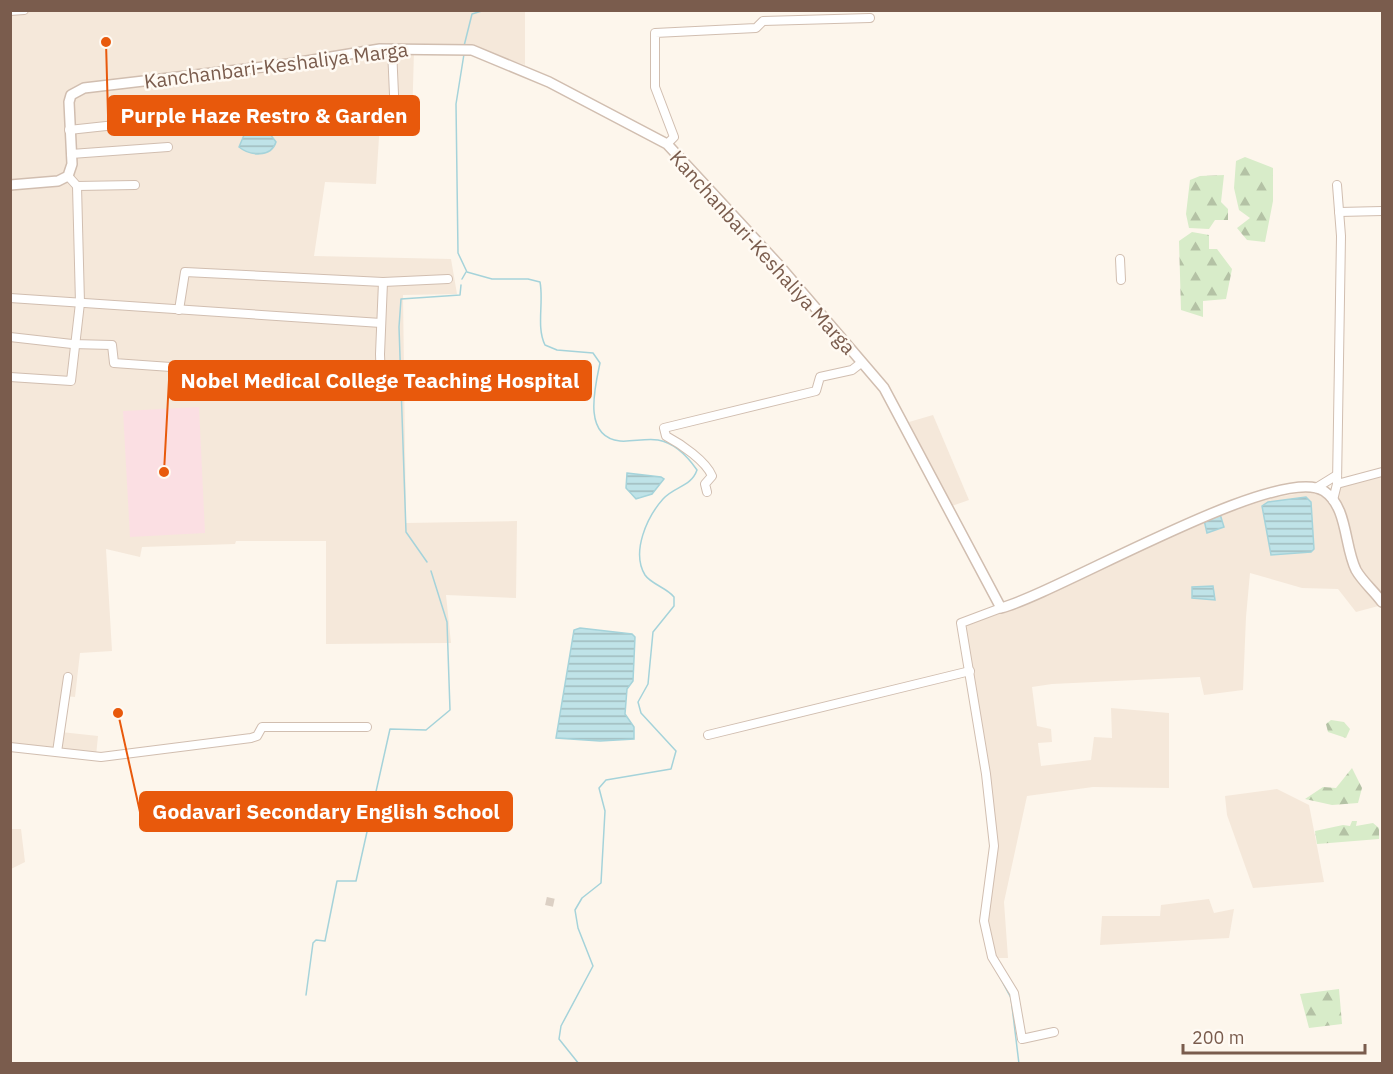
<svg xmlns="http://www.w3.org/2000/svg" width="1393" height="1074" font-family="'IBM Plex Sans',sans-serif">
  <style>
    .residential { fill: #f5e8da }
    .medical { fill: #fbdfe3 }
    .forest { fill: url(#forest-firs) }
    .water { fill: url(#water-rules); stroke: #a5d3da; stroke-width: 1.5 }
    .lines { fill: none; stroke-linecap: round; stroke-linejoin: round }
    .stream { stroke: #a5d3da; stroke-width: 1.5 }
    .minor-tunnel { stroke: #dcd0c4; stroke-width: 8; stroke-dasharray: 8 4; stroke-linecap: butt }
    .minor-casing { stroke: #d1beb0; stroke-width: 10 }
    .tertiary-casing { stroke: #d1beb0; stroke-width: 12 }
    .minor { stroke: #fff; stroke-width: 8 }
    .tertiary { stroke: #fff; stroke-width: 9 }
    .labels { text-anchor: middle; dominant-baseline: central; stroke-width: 5; stroke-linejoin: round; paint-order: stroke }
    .street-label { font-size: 20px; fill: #7a5c4d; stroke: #fffaf3 }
    .leader { fill: none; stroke: #e8590c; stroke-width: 2 }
    .callout-dot { fill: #e8590c; stroke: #fffaf3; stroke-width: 2 }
    .callout { fill: #e8590c; stroke: #e8590c; stroke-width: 2 }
    .callout-label { font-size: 21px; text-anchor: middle; font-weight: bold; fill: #fff }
  </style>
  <defs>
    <pattern id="forest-firs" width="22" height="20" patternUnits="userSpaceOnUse" patternTransform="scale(1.5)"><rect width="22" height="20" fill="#d8ecc9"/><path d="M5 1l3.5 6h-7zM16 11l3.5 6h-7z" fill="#b4c2a5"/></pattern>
    <pattern id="water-rules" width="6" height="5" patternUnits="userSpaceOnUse" patternTransform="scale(1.5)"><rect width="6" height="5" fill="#bfe3e8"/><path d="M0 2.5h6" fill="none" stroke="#a0bbbe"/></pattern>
  </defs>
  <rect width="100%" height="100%" fill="#fdf6ec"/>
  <g class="residential">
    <polygon points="10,11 525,11 525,65 475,48 414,51 412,122 380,122 376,184 325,182 314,256 451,259 457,294 403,295 406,523 517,521 516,598 446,595 451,643 326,644 326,541 236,541 235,544 142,547 140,557 106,549 112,651 80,653 75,697 65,696 61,732 98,736 96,756 11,747"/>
    <polygon points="933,415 969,500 949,507 909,422"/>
    <polygon points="1382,475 1382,605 1356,612 1338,589 1302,588 1250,573 1246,617 1243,690 1204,695 1200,677 1052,684 1032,687 1037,726 1051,729 1052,742 1038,743 1041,766 1091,760 1094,737 1112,738 1111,708 1169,713 1169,788 1093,787 1027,796 1004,902 1008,958 995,958 985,921 993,871 976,692 964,625 1000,609 1023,605 1226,511 1260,500 1349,485"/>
    <polygon points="1277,789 1309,805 1324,882 1253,888 1227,815 1225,796"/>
    <polygon points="11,829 21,829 25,862 11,869"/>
    <polygon points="1209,899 1214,913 1234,909 1229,938 1100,945 1102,916 1160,916 1161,905"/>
  </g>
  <polygon class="medical" points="199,407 205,533 130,537 123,411"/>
  <g class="forest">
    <polygon points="1245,157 1273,168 1273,201 1265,242 1247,240 1237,228 1250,218 1239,210 1234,188 1236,161"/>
    <polygon points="1224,175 1221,202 1228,209 1228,220 1215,220 1209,229 1189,228 1186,214 1190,180 1200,176"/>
    <polygon points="1192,232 1209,235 1209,249 1217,249 1232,269 1226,299 1203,301 1203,317 1181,310 1179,241"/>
    <polygon points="1331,720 1344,722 1350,729 1346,738 1328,732 1326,724"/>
    <polygon points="1352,768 1362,788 1358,803 1332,805 1305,799 1323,787 1336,788"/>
    <polygon points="1352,821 1357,821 1356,826 1373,823 1379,828 1379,839 1317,844 1315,831 1343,825 1350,826"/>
    <polygon points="1339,989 1342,1024 1309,1028 1300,994"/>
  </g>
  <g class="water">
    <path d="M255,125L267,130L276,142C271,158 250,156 239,147L247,128Z"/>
    <polygon points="627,473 661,477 664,479 652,494 636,499 626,488"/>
    <polygon points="1306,497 1311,502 1314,549 1311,552 1271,555 1262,506 1268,502"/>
    <polygon points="1220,514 1224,527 1207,533 1204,520"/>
    <polygon points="1213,586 1215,600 1192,598 1192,587"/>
    <polygon points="580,628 632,634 635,637 633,681 627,689 625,714 634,727 634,739 600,741 556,738 574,630"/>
  </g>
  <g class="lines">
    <g class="stream">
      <polyline points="464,46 472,14 485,10"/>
      <path d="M464,54L456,104L458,253L467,272L492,279H528L540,282C544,302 536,327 545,345L557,350L593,353L600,363C595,387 582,437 620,441C632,442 646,438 658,440C675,443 688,457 697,470C691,487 675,486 663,499C647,517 631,552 645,575C651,584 667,588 674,597V606L653,632L648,684L638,702L641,713L676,751L671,769L606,780L599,788L605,811L601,883L582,898L575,910L578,928L593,966L561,1026L559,1039L579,1064"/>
      <polyline points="462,279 466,272"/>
      <polyline points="427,562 406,532 399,327 401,299 460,295 461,285"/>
      <polyline points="996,970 1011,998 1019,1064"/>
      <polyline points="306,995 313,943 316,940 325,941 337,881 356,881 390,729 426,730 450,710 447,622 431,571"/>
    </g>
    <polyline class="minor-tunnel" points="546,901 555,903"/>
    <g class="minor-casing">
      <g id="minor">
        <polyline points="10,11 24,10"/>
        <polyline points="392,49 395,117"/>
        <polyline points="69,130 134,123"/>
        <polyline points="667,144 674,137 655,87 655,33 756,28 763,21 870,18"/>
        <polyline points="71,154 168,147"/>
        <polyline points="77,186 135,185"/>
        <polyline points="1339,212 1382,211"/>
        <polyline points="1120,259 1121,280"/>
        <polyline points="10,298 381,323"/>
        <polyline points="179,310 185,272 383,282 448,279"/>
        <polyline points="10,337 72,344 112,345 114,363 381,382 380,354 383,282"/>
        <polyline points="10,377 71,381 80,303 77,186 68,176"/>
        <polyline points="1337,484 1382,472"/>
        <polyline points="1316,488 1337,475"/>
        <path d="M707,492L705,484L712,476C706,461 681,444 666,436L664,428L816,391L820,377L852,370L861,363"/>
        <polyline points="1333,500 1337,484 1341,236 1337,185"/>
        <polyline points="1001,608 961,623 986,774 994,846 984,921 992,957 1014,993 1022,1039 1054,1032"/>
        <polyline points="708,735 970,671"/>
        <polyline points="10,747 101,757 251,738 257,736 262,727 367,727"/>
        <polyline points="57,752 68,677"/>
      </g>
    </g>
    <g class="tertiary-casing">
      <path id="tertiary" d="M10,185L58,181L68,176L72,164L69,102L71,95L84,88L288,64L380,49L472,50L549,82L667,144L777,263L884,388L1001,608C1060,592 1279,462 1324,491C1348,507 1344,546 1356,570C1362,581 1374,591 1382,602"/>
    </g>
    <use href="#minor" class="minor"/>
    <use href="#tertiary" class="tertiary"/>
  </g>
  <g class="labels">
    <g class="street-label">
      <text transform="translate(276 65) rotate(-7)">Kanchanbari-Keshaliya Marga</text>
      <text transform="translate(763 252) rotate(48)">Kanchanbari-Keshaliya Marga</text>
    </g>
  </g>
  <path class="leader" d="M106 42L108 115M164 472L169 380M118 713L140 812"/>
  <g class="callout-dot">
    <circle cx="106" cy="42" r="6"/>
    <circle cx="164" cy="472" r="6"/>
    <circle cx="118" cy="713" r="6"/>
  </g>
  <g class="callout">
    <rect x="108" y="96" width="311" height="39" rx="6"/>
    <rect x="169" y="361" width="422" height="39" rx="6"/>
    <rect x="140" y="792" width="372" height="39" rx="6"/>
  </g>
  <g class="callout-label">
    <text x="264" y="123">Purple Haze Restro &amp; Garden</text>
    <text x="380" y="388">Nobel Medical College Teaching Hospital</text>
    <text x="326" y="819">Godavari Secondary English School</text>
  </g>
  <rect width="1393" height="1074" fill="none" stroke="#7a5c4d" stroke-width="24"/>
  <path d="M1183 1044v9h182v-9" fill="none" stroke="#7a5c4d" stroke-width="3"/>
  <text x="1192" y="1044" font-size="18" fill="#7a5c4d" stroke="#fffaf3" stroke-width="4.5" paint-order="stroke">200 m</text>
</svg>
